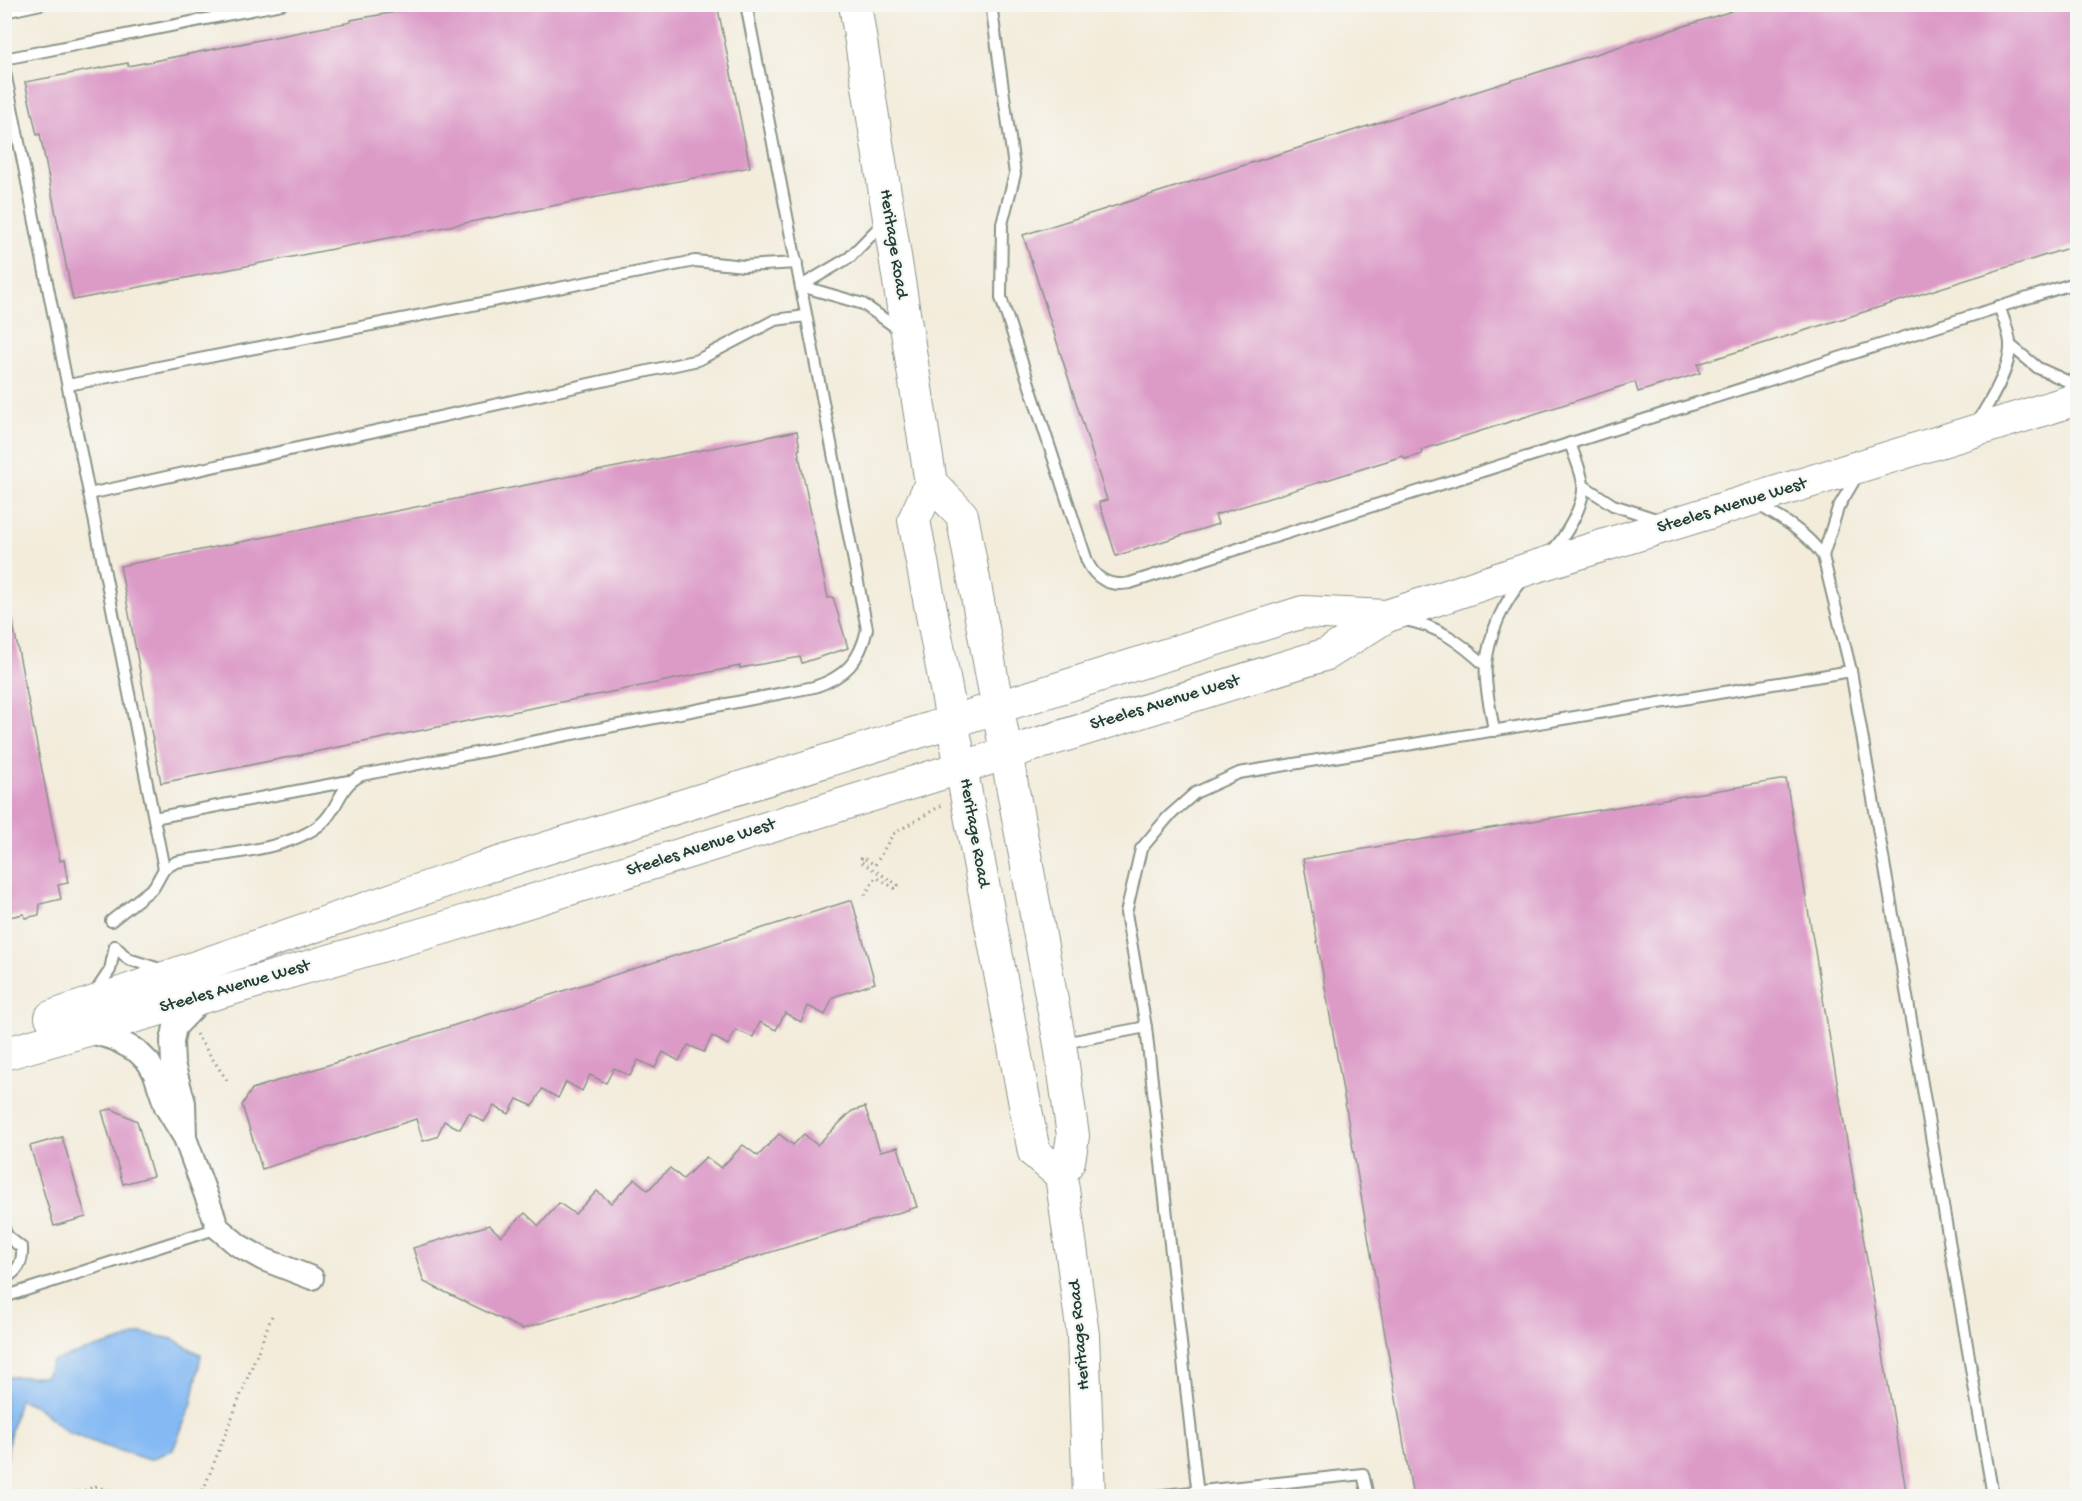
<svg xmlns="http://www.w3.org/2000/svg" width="2082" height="1501" font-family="'Gochi Hand',sans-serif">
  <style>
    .water { fill: #84b9f3; stroke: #527b94; stroke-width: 1.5 }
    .building { fill: #dc9ac7 }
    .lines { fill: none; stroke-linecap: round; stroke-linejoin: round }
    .service-casing { stroke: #899488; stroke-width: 14 }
    .minor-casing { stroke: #899488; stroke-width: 26 }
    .secondary-casing { stroke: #899488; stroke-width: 34 }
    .path { stroke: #899488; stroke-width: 3; stroke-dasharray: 1.5 4.5; stroke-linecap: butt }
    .service { stroke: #fff; stroke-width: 10 }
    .minor { stroke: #fff; stroke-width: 22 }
    .secondary { stroke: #fff; stroke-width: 32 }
    .labels { text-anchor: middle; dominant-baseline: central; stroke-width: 4.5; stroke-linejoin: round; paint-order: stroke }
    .street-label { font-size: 18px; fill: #1f3d34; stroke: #f6f6f2 }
  </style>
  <rect width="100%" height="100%" fill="#f6f6f2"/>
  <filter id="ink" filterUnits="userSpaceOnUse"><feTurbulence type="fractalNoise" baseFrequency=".0167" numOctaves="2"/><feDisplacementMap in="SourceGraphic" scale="12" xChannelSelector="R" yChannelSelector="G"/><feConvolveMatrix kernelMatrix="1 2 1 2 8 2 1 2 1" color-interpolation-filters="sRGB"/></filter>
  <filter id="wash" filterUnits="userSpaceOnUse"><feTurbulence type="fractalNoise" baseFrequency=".008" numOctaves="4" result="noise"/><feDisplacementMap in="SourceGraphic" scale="24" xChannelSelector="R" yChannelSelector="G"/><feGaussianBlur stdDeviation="1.35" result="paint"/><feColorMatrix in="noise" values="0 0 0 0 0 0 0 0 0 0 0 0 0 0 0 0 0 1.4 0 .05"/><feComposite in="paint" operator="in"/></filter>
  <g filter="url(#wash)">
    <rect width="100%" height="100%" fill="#f3ecdb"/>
    <path class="water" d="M142,1333L173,1339L201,1355L192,1403L173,1450L149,1460L104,1446L67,1432L36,1406L19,1399L9,1439L7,1461L5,1463V1377L46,1376L52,1362C82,1350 113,1345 142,1333Z"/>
    <g id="blocks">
      <g class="building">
        <polygon points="440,4 717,4 750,167 73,300 40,134 37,135 25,82 128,63 128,66 351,22 351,20"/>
        <polygon points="1754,4 2078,4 2078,245 1698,364 1700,373 1638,392 1635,382 1421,450 1422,454 1405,459 1403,456 1215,515 1218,524 1116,556 1099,502 1107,500 1023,235"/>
        <polygon points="797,431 800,449 798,450 828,598 833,597 848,648 802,663 800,657 740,668 740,666 161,783 120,566"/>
        <polygon points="12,619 60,861 64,860 68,883 58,885 61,899 40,904 39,915 25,918 24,914 4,918 4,620"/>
        <polygon points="1786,779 1907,1497 1413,1497 1303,859"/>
        <polygon points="852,900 875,983 833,997 825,1015 808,1006 801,1022 785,1013 776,1030 760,1022 753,1037 736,1030 728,1045 712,1036 704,1052 688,1045 679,1061 663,1052 655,1068 638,1060 630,1076 614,1068 606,1083 590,1075 582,1091 566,1082 558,1098 542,1089 533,1106 517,1099 509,1114 494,1106 484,1122 469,1113 460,1129 444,1121 437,1137 423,1141 416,1119 262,1169 242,1105 252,1089"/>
        <polygon points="865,1107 880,1151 898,1147 917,1207 522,1329 424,1282 413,1248 489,1225 501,1236 525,1213 539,1226 559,1203 575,1214 597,1191 611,1203 635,1179 648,1190 670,1168 683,1179 706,1157 721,1168 743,1145 758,1156 779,1134 793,1145 804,1134 817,1145 852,1111"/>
        <polygon points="112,1109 137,1121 153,1176 123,1184 102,1111"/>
        <polygon points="62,1137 86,1217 54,1226 30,1146"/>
      </g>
    </g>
  </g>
  <g filter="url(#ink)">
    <use href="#blocks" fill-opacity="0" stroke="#899488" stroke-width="1.5"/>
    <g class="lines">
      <g class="service-casing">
        <g id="service">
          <path d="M991,4L1015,174L1002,224L1001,298L1087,561C1095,579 1110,587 1130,583L2078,282"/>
          <polyline points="4,12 41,4"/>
          <polyline points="4,59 282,4"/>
          <polyline points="4,67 164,869"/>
          <polyline points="801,286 863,304 901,331"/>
          <polyline points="801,286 850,257 884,222"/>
          <polyline points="2010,345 2038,368 2078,386"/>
          <polyline points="68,385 695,261 744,266 797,263"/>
          <path d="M1977,422C1989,404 2012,366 2010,343C2009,331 2003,318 1999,306"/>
          <polyline points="1584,486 1613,505 1656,519"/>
          <polyline points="89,494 698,360 775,320 806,316"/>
          <path d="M1756,504C1781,518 1806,532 1823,556L1851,671"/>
          <path d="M1550,553C1564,539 1585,505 1583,485C1582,472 1574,456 1570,443"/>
          <polyline points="1823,556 1838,508 1858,474"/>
          <path d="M1405,620C1439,626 1461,643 1486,666"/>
          <path d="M1494,731C1491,710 1484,685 1486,665C1489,634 1503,602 1524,579"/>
          <polyline points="154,818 349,781"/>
          <path d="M111,921L154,887L164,869L176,862C219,854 290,851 322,823C340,807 338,786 362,775L814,687C845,677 860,661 867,629L746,4"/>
          <polyline points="115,946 128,959 163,970"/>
          <polyline points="94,994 110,970 115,946"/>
          <polyline points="1064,1043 1146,1027"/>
          <path d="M4,1228L7,1236L22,1248C23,1263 18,1271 4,1279"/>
          <polyline points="4,1297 218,1228"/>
          <polyline points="1154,1496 1363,1474 1368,1496"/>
          <polyline points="1198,1496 1146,1027 1126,913 1141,849 1168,817 1195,793 1239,773 1851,671 1993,1496"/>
        </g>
      </g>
      <g class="minor-casing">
        <g id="minor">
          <polyline points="84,1030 115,1039 137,1051 149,1063 155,1074 166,1107 185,1138 218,1228 238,1245 263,1259 312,1278"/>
          <polyline points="185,1136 184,1103 173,1064 172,1041 175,1027 202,999"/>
        </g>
      </g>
      <g class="secondary-casing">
        <g id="secondary">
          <polyline points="855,4 931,483 914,520 1034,1152 1061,1175"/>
          <polyline points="931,483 962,515 1060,1044 1073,1136 1069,1161 1061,1175 1083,1335 1089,1496"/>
          <polyline points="51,1017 483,868 1303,612 1387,616"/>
          <polyline points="4,1054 447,927 1327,654 1387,616 1537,566 2078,399"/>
        </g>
      </g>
      <g class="path">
        <polyline points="865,895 876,877 896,889 898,885 860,861 862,857 875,865 893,834 942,805"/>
        <polyline points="196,1034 228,1082"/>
        <polyline points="67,1496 97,1486 123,1496"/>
        <polyline points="201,1496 273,1313"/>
      </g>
      <use href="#service" class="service"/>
      <use href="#minor" class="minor"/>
      <use href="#secondary" class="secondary"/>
    </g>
  </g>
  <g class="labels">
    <g class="street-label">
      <text transform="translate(893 244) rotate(81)">Heritage Road</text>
      <text transform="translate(1732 506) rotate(-17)">Steeles Avenue West</text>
      <text transform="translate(1165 703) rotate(-17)">Steeles Avenue West</text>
      <text transform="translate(974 833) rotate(80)">Heritage Road</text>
      <text transform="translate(701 848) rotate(-18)">Steeles Avenue West</text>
      <text transform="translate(235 987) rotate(-16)">Steeles Avenue West</text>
      <text transform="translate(1080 1335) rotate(-95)">Heritage Road</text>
    </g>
  </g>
  <rect width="2082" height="1501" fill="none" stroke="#f6f6f2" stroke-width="24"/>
</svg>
